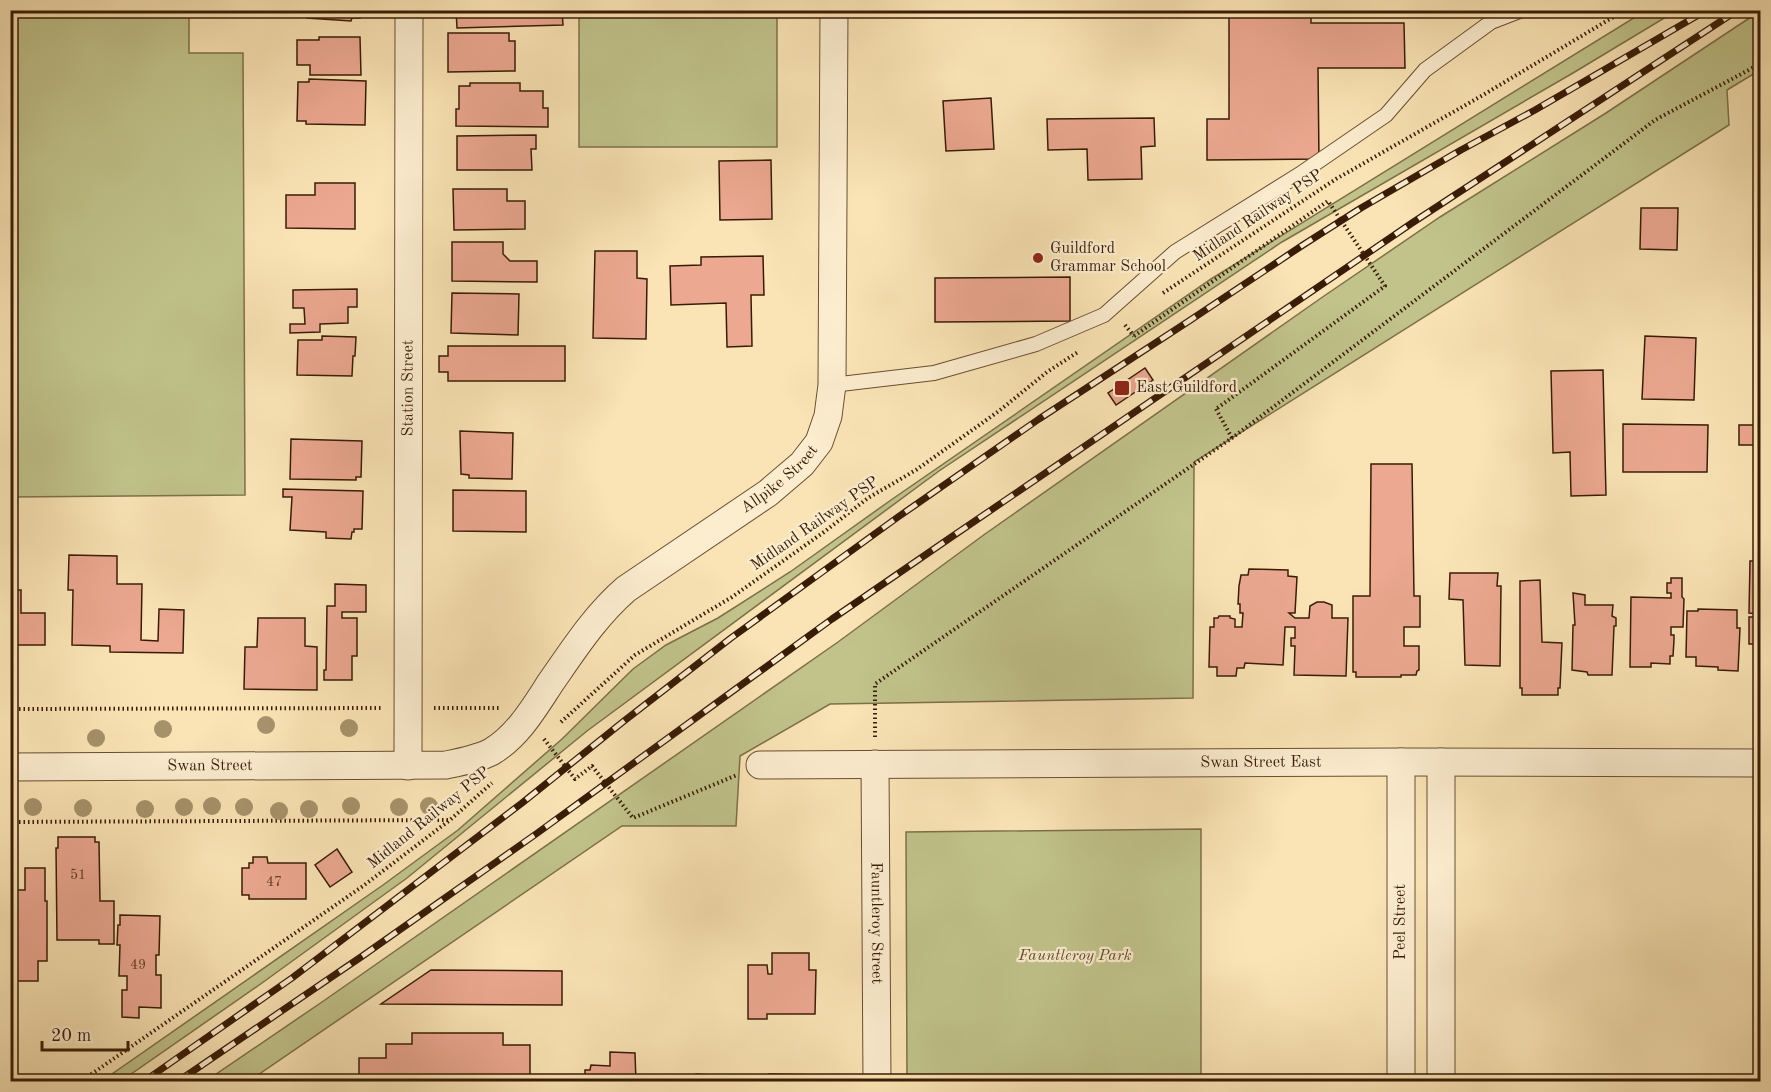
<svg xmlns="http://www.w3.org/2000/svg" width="1771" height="1092" font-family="'Old Standard TT',serif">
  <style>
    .green { fill: #c1c38b; stroke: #7d7048; stroke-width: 1.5 }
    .building { fill: #eca891; stroke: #391c06; stroke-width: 1.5 }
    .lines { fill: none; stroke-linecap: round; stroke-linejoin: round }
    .lane-casing { stroke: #694e32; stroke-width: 16 }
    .street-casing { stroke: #694e32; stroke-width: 29 }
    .path { stroke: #391c06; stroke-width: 4; stroke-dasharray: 1.5 3; stroke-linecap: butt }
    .lane { stroke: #fcedcf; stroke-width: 14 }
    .street { stroke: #fcedcf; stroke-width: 27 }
    .rail-casing { stroke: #391c06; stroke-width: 7 }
    .rail { stroke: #fcedcf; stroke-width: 4.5; stroke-dasharray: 14; stroke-linecap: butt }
    .path-bridge { stroke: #391c06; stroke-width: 4; stroke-dasharray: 1.5 3; stroke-linecap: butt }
    .tree { fill: #a6926b }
    .poi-dot { fill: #8f2418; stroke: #fcedcf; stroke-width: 2 }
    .labels { text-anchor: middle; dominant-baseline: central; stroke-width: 4.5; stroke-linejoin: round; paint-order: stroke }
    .number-label { font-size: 14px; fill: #663f29 }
    .street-label { font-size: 16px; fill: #391c06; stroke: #fcedcf }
    .poi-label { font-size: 16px; fill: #391c06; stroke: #fcedcf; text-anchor: start }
    .park-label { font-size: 16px; font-style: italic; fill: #624e2e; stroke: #fcedcf }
  </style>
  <rect width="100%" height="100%" fill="#fae4b5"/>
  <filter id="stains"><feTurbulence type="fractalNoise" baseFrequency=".00333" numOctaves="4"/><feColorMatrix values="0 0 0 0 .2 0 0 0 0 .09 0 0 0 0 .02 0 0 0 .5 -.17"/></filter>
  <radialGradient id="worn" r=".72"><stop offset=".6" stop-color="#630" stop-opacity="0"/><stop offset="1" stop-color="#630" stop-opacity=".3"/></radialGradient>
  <g class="green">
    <polygon points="10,11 189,11 189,53 243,53 245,495 11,497"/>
    <rect x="579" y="11" width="198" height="136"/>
    <polygon points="1645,11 1676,11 1573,73 1282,242 939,471 587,731 407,878 262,983 121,1081 102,1081 383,885 458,830 562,739 633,669 666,645 718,618 790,572 891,500 1211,279"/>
    <polygon points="1760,11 1760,70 1727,90 1729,125 1194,462 1193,698 830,704 740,756 736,826 622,826 249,1081 206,1081 322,1002 838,642 985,534 1324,296 1440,217 1606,113"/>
    <polygon points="1201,829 1201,1081 907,1081 906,832"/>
  </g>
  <g class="building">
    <polygon points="308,10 360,10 360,18 352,18 351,21 307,18"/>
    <polygon points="456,10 562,10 563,25 457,28"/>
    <polygon points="1229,10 1311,10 1311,23 1404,23 1405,68 1318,68 1319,159 1207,160 1207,119 1229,119"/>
    <polygon points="448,33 509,33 509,41 515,41 515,71 448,72"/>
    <polygon points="319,37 360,37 361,75 310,75 310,65 297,65 297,40 319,40"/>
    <polygon points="309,79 366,81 365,125 306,124 306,121 297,121 298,82 309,82"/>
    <polygon points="470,83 520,83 520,91 543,91 543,108 548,108 548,127 456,126 456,109 459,109 459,86 470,86"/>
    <polygon points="991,98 994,149 946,151 943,101"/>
    <polygon points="1154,118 1155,146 1141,147 1142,179 1088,180 1087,149 1048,150 1047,119"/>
    <polygon points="536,135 536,149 531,149 532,170 457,170 457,136"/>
    <polygon points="771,160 772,219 720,220 719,161"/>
    <polygon points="315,183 355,183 355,229 286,228 286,195 315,195"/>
    <polygon points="453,189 507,189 507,201 525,201 525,229 454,230"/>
    <polygon points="1641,208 1678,208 1677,250 1640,249"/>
    <polygon points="1756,214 1760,214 1760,255 1757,255"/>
    <polygon points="452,242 503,242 503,254 510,261 537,261 537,282 452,281"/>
    <polygon points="595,251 637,251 637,278 647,279 646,339 593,338"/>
    <polygon points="763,256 764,295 751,295 752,346 727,347 726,303 671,305 670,266 701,265 701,257"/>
    <rect x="1755" y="271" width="5" height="56"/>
    <polygon points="1070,277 1070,321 935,322 935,278"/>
    <polygon points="357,289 357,307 348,307 348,323 320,324 320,332 290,333 290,324 305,324 304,308 293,308 293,290"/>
    <polygon points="452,293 519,294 518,335 451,333"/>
    <polygon points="322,336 356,337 355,356 353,356 352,376 297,375 298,340 322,340"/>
    <polygon points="1645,336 1696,338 1694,400 1642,399"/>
    <polygon points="448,346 565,346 565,381 448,381 448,372 439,372 439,356 448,356"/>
    <rect x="1757" y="352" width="3" height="36"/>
    <polygon points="1145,368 1153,380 1116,405 1108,393"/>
    <polygon points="1603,370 1606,495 1571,496 1570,452 1553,453 1551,371"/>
    <polygon points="1623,424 1708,425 1707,472 1623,472"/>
    <rect x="1739" y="425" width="21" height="20"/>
    <polygon points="460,431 513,433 512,479 469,478 469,475 461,474"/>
    <polygon points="291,439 362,441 361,477 356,477 356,480 290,479"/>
    <polygon points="1371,464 1412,464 1414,596 1420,596 1420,627 1404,627 1404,646 1419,646 1419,670 1417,671 1416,675 1401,675 1401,677 1356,677 1356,672 1353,672 1353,596 1370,596"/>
    <polygon points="283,489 363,491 362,529 354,529 354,532 352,532 351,539 326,538 326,532 290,530 292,497 283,497"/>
    <polygon points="453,490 526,491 526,532 453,531"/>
    <polygon points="69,555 117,556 117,584 142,584 141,640 158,641 159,609 184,610 183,653 110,652 110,646 72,645 73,590 68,590"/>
    <polygon points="1750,561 1760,561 1760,644 1749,644 1749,617 1759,617 1759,614 1749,613"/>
    <polygon points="1249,569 1288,570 1288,576 1297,577 1295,613 1289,613 1295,618 1309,618 1310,606 1317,602 1324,602 1332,605 1332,618 1348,618 1346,676 1294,675 1295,646 1291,646 1291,638 1295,638 1295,627 1285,627 1283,665 1245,663 1244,668 1237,668 1236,676 1217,676 1217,667 1209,667 1210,627 1214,627 1214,618 1218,618 1219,616 1230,616 1230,618 1235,619 1235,627 1242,627 1243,613 1240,613 1240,604 1238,604 1239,586 1241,575 1248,575"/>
    <polygon points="1450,573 1498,573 1497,586 1501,586 1500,666 1465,665 1463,600 1449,599"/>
    <polygon points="1671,578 1682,578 1682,597 1684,599 1683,627 1671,627 1671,635 1674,635 1674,640 1673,656 1670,656 1670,664 1651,663 1651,667 1630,667 1631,597 1671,598 1671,593 1667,593 1667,583 1671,583"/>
    <polygon points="1540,580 1542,642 1562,643 1560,688 1558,688 1558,695 1522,695 1522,688 1520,688 1520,581"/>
    <polygon points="335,584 366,585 366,612 342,612 342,618 357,618 357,656 352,656 352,680 324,680 324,670 326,670 327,606 335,606"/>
    <polygon points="10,590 21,590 21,613 45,613 45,645 10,645"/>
    <polygon points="1573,593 1585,595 1585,605 1613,605 1612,616 1616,618 1616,626 1614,626 1612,675 1588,675 1587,672 1572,670 1573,625 1575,625"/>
    <polygon points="1698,609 1737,610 1737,628 1740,628 1738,671 1718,670 1718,667 1696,666 1696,657 1686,657 1687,611 1698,611"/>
    <polygon points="258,618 305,618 305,646 317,647 317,690 244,689 245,647 257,647"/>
    <polygon points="58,837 95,837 95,842 99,842 100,901 114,901 114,944 99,944 99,940 57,940 56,848 58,848"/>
    <polygon points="337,849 352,872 330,887 315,865"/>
    <polygon points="253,857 267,857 268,863 306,863 306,899 249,899 249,895 242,895 242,868 249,868 249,863 253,863"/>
    <polygon points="25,868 45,868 45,901 47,901 47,961 38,961 38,981 10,981 10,890 25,890"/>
    <polygon points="120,915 160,916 159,955 156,955 156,975 161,975 161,1008 139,1007 139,1018 122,1017 122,990 127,990 127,976 119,976 120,945 117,945 118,925 120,925"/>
    <polygon points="772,953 809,953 809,970 816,970 815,1014 767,1014 767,1019 748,1019 748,965 767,965 768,974 772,974"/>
    <polygon points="431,970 562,971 562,1005 381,1004"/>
    <polygon points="412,1033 503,1033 503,1045 530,1045 530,1082 359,1082 359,1058 386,1058 386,1044 412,1044"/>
    <polygon points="610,1052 635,1053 636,1082 585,1082 585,1070 590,1070 591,1065 610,1066"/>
    <polygon points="696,1074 710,1075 710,1078 714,1078 714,1075 729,1075 729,1078 733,1079 769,1080 769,1074 821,1075 820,1082 670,1082 670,1079 695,1079"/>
  </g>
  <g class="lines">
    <g class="lane-casing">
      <polyline id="lane" points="832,385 934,373 1036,344 1104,315 1175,252 1300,174 1386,115 1425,70 1491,22 1522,10"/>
    </g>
    <g class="street-casing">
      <g id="street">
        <polyline points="1401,762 1401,1082"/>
        <polyline points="1441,762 1441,1082"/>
        <path id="s1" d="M875,764L877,1082"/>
        <path id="s2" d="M760,765L1401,762L1760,763"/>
        <path id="s3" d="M408,766L409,10"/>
        <path id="s4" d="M10,767L446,765C461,762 477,759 491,752C518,736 534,708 551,682C574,649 595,616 626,589L768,493L802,464L819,442L828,416L832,385L834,10"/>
      </g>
    </g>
    <g class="path">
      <polyline points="1163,293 1336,179 1483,95 1625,10"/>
      <polyline points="1125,325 1134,336"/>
      <polyline points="1216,409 1232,438"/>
      <polyline points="434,708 499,708"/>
      <polyline points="10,709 382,708"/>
      <polyline points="561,722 635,655 732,597 824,532 868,498 916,470 999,411 1047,372 1078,352"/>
      <polyline points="875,737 875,684 1232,438 1655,120 1760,64"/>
      <polyline points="544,739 575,779 592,766 633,818 737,775"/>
      <polyline points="10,822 449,820"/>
      <polyline points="80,1082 363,886 450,820 492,783"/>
    </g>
    <use href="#lane" class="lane"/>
    <use href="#street" class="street"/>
    <g class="rail-casing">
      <g id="rail">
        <polyline points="143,1082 292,978 522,803 624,721 731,638 898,517 1039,419 1189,321 1303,245 1361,208 1461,150 1535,110 1707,10"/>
        <polyline points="177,1082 361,957 536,834 832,619 950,538 1412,223 1738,10"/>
      </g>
    </g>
    <use href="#rail" class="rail"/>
    <polyline class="path-bridge" points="1134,336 1328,201 1385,286 1216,409"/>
  </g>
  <g class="tree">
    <circle cx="266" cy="725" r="9"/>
    <circle cx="349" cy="728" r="9"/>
    <circle cx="163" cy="729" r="9"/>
    <circle cx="96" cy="738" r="9"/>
    <circle cx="212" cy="806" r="9"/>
    <circle cx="351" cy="806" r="9"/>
    <circle cx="429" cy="806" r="9"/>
    <circle cx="33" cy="807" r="9"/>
    <circle cx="184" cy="807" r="9"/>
    <circle cx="244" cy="807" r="9"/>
    <circle cx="399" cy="807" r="9"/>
    <circle cx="83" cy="808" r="9"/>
    <circle cx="145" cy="809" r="9"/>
    <circle cx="309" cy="809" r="9"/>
    <circle cx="279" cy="811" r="9"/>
  </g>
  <g class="poi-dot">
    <circle cx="1038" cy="258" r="6"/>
    <rect x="1114" y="380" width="16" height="16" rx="3"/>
  </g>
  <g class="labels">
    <g class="number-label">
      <text x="78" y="875">51</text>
      <text x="274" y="882">47</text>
      <text x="138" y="965">49</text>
    </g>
    <g class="street-label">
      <text transform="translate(1258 216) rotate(-34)">Midland Railway PSP</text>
      <text stroke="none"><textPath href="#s3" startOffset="378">Station Street</textPath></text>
      <text stroke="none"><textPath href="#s4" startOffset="885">Allpike Street</textPath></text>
      <text transform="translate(815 524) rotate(-35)">Midland Railway PSP</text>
      <text stroke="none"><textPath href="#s2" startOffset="501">Swan Street East</textPath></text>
      <text stroke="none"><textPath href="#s4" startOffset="200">Swan Street</textPath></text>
      <text transform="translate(429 818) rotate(-39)">Midland Railway PSP</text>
      <text transform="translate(1401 922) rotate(-90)">Peel Street</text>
      <text stroke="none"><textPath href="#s1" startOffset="159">Fauntleroy Street</textPath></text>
    </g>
    <g class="poi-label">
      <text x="1050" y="249">Guildford<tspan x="1050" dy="18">Grammar School</tspan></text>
      <text x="1136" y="388">East Guildford</text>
    </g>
    <g class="park-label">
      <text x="1075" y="956">Fauntleroy Park</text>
    </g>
  </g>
  <rect width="1771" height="1092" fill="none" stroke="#fae4b5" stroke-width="36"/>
  <rect x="12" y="12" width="1747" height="1068" fill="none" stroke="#391c06" stroke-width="3"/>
  <rect x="18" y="18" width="1735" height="1056" fill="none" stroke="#391c06" stroke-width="1.5"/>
  <path d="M42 1041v9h86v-9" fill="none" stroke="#391c06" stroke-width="3"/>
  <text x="51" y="1041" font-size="18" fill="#391c06" stroke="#fcedcf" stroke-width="4.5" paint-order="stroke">20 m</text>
  <rect width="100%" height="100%" filter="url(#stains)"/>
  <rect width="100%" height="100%" fill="url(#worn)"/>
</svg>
